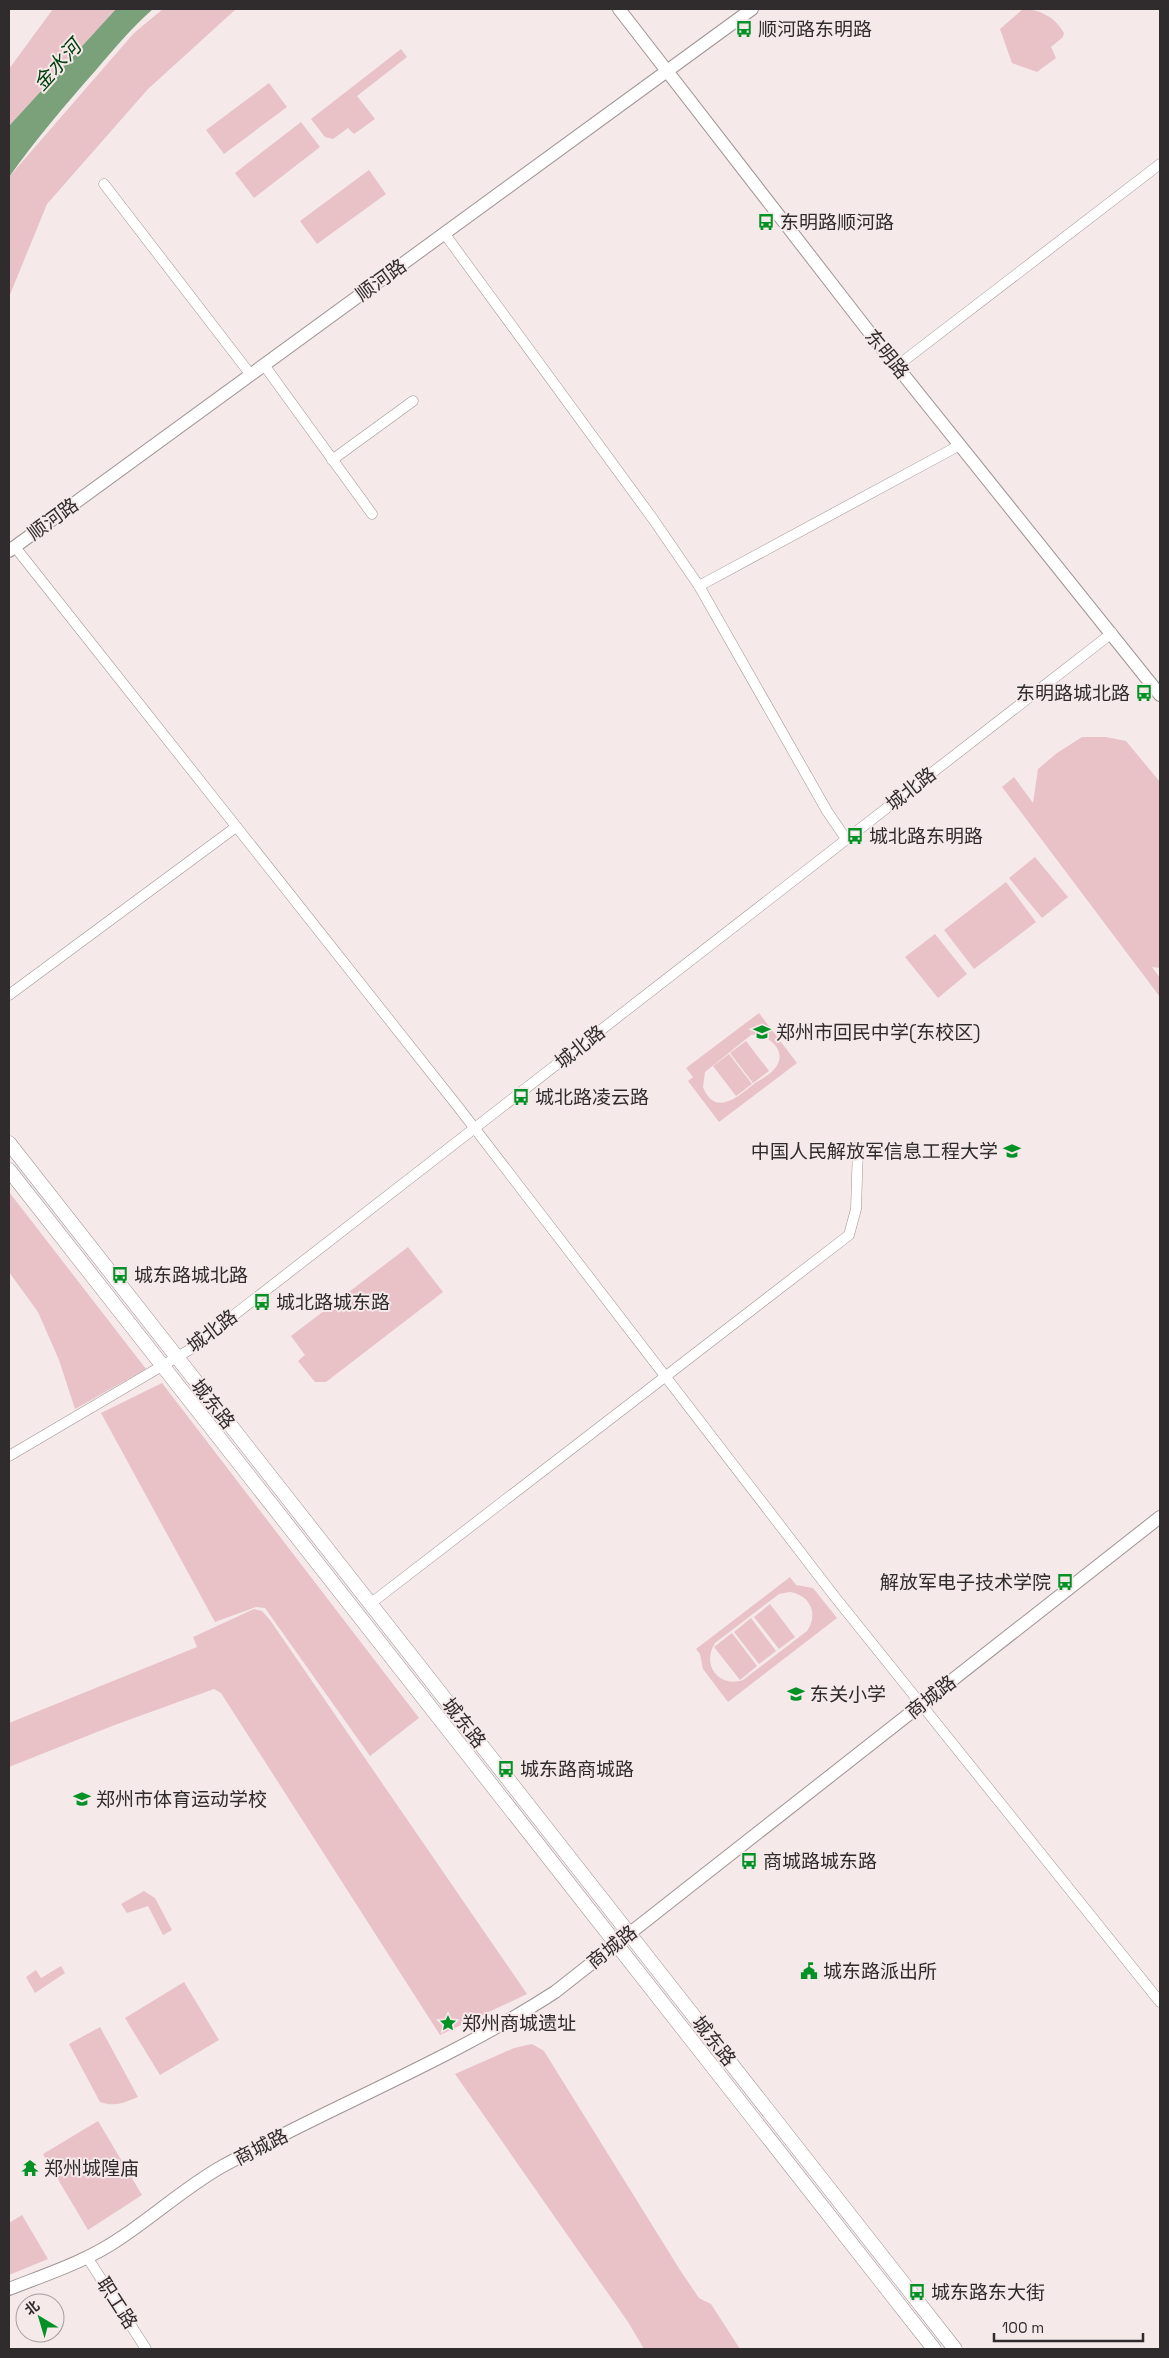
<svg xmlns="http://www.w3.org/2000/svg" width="1169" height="2358" font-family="'Space Grotesk','Noto Sans SC',sans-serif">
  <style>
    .green { fill: #e9c2c8; fill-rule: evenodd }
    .water { fill: #7ba17b }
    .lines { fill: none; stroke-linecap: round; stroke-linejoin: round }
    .minor-casing { stroke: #9f9495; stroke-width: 11 }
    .tertiary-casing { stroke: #9f9495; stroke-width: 14 }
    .secondary-casing { stroke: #9f9495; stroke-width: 15 }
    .minor { stroke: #fff; stroke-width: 10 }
    .tertiary { stroke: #fff; stroke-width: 12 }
    .secondary { stroke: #fff; stroke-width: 14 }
    .labels { text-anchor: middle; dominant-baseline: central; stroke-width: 4; stroke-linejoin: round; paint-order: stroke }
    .poi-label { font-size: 19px; fill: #302c2d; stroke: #f5e9ea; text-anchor: start }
    .street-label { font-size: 19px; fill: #302c2d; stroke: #f5e9ea }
    .water-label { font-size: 20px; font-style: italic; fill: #04410e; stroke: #f5e9ea }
  </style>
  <rect width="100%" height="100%" fill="#f5e9ea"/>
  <g class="green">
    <polygon points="53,9 116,9 9,126 9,69"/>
    <polygon points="163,9 236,9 148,89 47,204 9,297 9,177 134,33"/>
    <path d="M1023,9C1040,9 1056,18 1064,33L1063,37L1051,47L1056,58L1037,72L1012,63L1000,29Z"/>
    <polygon points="401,49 407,57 357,96 375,119 354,134 348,128 333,139 325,137 311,119"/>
    <polygon points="269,83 287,107 224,154 206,130"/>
    <polygon points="301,122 320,147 254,198 235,173"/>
    <polygon points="369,170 386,194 317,244 300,221"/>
    <polygon points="1082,737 1106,737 1126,741 1160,782 1160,968 1152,967 1160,978 1160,997 1002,787 1014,777 1033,803 1038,769 1057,753"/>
    <polygon points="1035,857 1068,897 1042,918 1009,878"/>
    <polygon points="1006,882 1036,922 974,969 944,930"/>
    <polygon points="935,934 967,974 938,998 905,957"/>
    <path d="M759,1013L797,1063L719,1122L688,1081L693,1077L686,1068ZM751,1035C767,1033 788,1050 776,1067C772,1073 762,1079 755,1083C739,1096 715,1118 703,1087L705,1072Z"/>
    <polygon points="746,1041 769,1071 753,1083 730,1053"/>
    <polygon points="729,1054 752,1084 736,1096 713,1066"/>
    <polygon points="9,1192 146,1369 75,1409 59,1360 38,1312 9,1272"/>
    <polygon points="408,1247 443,1292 326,1382 315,1382 298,1361 305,1355 291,1336"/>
    <polygon points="162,1383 419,1718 370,1756 265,1608 256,1607 215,1622 101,1413"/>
    <path d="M790,1577L796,1585L813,1588L837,1618L728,1702L703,1669L700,1654L696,1649ZM790,1592C810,1595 819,1614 807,1631L743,1680C719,1688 701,1665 715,1643L779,1594Z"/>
    <polygon points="770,1604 795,1637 779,1649 754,1617"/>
    <polygon points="254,1609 262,1611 270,1620 527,1994 440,2035 221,1693 214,1689 112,1726 9,1767 9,1723 197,1647 193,1637"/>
    <polygon points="751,1618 776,1651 759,1664 734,1632"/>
    <polygon points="732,1633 757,1666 740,1680 714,1647"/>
    <polygon points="144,1891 155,1898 172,1930 163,1935 148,1906 127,1913 121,1904"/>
    <polygon points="61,1966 65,1973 35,1993 26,1977 36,1970 41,1978"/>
    <polygon points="184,1982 219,2040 160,2075 125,2018"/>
    <path d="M100,2027L138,2097C124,2103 115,2107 100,2102L69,2044Z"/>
    <polygon points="532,2044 544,2051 680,2270 699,2298 711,2304 740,2349 644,2349 628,2322 455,2074 514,2048"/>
    <polygon points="98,2121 142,2195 88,2230 43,2154"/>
    <polygon points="22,2215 48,2259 9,2275 9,2223"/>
  </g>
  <path class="water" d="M116,9H153C132,27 114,49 96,70C65,105 36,139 9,177V126Z"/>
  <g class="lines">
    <g class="minor-casing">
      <g id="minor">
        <polyline points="104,184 251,375"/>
        <polyline points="444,233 653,519 699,586 827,811 846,839"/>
        <polyline points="264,365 372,514"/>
        <polyline points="897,366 1160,164"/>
        <polyline points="332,460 413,401"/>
        <polyline points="15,547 459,1108 835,1597 1160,2002"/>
        <polyline points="699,586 960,445"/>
        <polyline points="9,995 236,827"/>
        <polyline points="9,1456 189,1350 1112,633"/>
        <polyline points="370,1604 849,1235 856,1209 858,1147"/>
        <polyline points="87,2257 146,2349"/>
      </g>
    </g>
    <g class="tertiary-casing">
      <g id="tertiary">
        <polyline points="619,9 866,328 1160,695"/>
        <polyline points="9,551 752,9"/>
        <path d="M9,2289C47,2274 88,2261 122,2237C155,2215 186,2187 221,2167C330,2107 450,2060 555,1992L1160,1517"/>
      </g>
    </g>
    <g class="secondary-casing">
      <g id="secondary">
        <polyline points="9,1143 955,2349"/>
        <polyline points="9,1170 934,2349"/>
      </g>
    </g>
    <use href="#minor" class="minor"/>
    <use href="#tertiary" class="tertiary"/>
    <use href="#secondary" class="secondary"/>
  </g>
  <defs>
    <g id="bus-bare" transform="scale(1.35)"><path d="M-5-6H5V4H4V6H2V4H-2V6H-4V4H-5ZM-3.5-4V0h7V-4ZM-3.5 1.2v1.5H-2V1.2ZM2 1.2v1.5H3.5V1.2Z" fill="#049226" stroke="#f5e9ea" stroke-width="2.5" paint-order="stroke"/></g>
    <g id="school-bare" transform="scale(1.35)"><path d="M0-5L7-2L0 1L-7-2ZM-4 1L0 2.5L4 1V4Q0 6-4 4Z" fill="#049226" stroke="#f5e9ea" stroke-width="2.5" paint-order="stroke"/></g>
    <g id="university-bare" transform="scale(1.35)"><path d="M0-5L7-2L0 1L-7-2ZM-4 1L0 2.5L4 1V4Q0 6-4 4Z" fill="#049226" stroke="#f5e9ea" stroke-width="2.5" paint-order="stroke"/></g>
    <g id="civic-bare" transform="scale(1.35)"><path d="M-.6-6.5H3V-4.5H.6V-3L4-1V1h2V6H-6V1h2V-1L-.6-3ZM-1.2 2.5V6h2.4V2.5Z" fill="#049226" stroke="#f5e9ea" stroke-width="2.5" paint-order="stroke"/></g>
    <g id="sight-bare" transform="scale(1.35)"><path d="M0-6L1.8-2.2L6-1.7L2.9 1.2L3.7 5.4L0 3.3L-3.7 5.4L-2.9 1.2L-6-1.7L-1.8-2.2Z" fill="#049226" stroke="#f5e9ea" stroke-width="2.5" paint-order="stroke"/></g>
    <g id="temple-bare" transform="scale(1.35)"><path d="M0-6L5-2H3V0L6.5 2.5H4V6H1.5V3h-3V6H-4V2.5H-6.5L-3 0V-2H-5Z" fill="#049226" stroke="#f5e9ea" stroke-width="2.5" paint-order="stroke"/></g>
  </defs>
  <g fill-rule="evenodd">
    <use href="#bus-bare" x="744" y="29"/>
    <use href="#bus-bare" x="766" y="222"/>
    <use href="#bus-bare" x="1144" y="693"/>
    <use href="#bus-bare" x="855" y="836"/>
    <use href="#school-bare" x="762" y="1032"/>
    <use href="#bus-bare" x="521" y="1097"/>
    <use href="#university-bare" x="1012" y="1151"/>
    <use href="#bus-bare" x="120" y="1275"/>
    <use href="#bus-bare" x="262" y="1302"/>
    <use href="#bus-bare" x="1065" y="1582"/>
    <use href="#school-bare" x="796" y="1694"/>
    <use href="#bus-bare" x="506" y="1769"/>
    <use href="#school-bare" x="82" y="1799"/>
    <use href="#bus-bare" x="749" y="1861"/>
    <use href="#civic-bare" x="809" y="1971"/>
    <use href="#sight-bare" x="448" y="2023"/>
    <use href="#temple-bare" x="30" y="2168"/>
    <use href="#bus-bare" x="917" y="2292"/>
  </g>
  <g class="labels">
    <g class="poi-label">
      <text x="758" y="29">顺河路东明路</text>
      <text x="780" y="222">东明路顺河路</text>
      <text x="1130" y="693" text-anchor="end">东明路城北路</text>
      <text x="869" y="836">城北路东明路</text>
      <text x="776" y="1032">郑州市回民中学(东校区)</text>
      <text x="535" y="1097">城北路凌云路</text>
      <text x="998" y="1151" text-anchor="end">中国人民解放军信息工程大学</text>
      <text x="134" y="1275">城东路城北路</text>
      <text x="276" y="1302">城北路城东路</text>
      <text x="1051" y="1582" text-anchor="end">解放军电子技术学院</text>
      <text x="810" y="1694">东关小学</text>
      <text x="520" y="1769">城东路商城路</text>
      <text x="96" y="1799">郑州市体育运动学校</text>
      <text x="763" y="1861">商城路城东路</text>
      <text x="823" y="1971">城东路派出所</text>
      <text x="462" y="2023">郑州商城遗址</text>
      <text x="44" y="2168">郑州城隍庙</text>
      <text x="931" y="2292">城东路东大街</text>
    </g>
    <g class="street-label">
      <text transform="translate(381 280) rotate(-36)">顺河路</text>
      <text transform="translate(887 354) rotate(51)">东明路</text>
      <text transform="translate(53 519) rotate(-36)">顺河路</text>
      <text transform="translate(911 789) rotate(-38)">城北路</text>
      <text transform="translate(580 1047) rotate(-38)">城北路</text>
      <text transform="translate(212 1331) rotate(-37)">城北路</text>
      <text transform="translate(213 1404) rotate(52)">城东路</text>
      <text transform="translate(931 1697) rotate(-38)">商城路</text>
      <text transform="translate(464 1723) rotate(52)">城东路</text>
      <text transform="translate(612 1947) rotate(-38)">商城路</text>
      <text transform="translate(714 2041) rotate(52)">城东路</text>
      <text transform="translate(261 2147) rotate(-27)">商城路</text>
      <text transform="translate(117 2303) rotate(57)">职工路</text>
    </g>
    <g class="water-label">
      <text transform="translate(57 65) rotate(-48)">金水河</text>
    </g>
  </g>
  <rect width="1169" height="2358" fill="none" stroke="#302c2d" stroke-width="20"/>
  <g transform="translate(40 2318) rotate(322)"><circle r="24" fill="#f5e9ea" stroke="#a69d9e"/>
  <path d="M0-4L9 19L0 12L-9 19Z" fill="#049226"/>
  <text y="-8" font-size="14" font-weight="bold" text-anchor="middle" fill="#302c2d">北</text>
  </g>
  <path d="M994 2333v8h149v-8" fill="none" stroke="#302c2d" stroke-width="2.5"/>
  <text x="1002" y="2333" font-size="15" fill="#302c2d" stroke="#f5e9ea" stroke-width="4" paint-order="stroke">100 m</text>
</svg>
